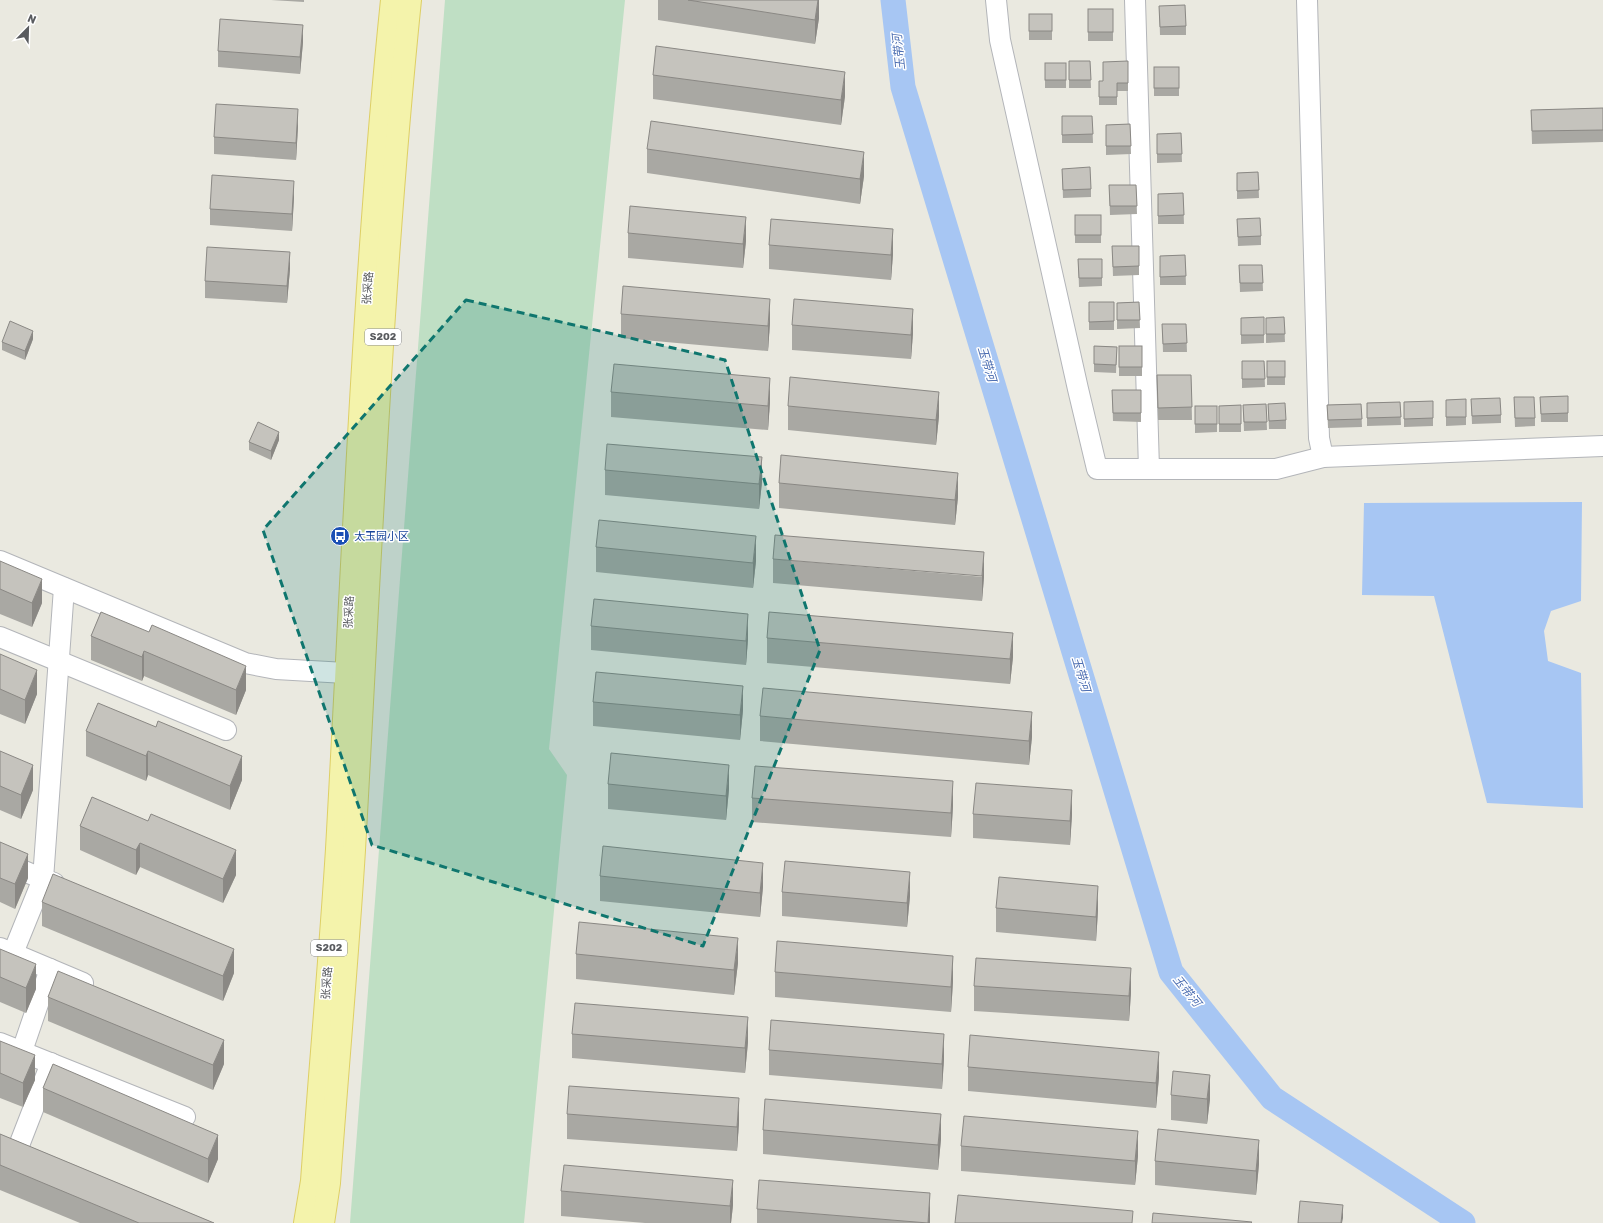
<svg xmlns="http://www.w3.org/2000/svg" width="1603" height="1223" font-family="Rubik,'Noto Sans SC',sans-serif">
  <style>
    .green { fill: #bfdfc4 }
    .water { fill: #a7c6f3 }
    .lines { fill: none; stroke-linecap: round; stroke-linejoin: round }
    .river { stroke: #a7c6f3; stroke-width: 25 }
    .minor-casing { stroke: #b3b5b9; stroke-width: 22 }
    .major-casing { stroke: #decf65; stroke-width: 24 }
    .minor { stroke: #fff; stroke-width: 20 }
    .major { stroke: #f4f3ab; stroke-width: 22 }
    .wall { fill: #a9a8a3 }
    .shaded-wall { fill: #8a8884 }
    .building { fill: #c5c3bd; stroke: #8a8884 }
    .marked { fill: #0f766e; fill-opacity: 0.2; stroke: #0f766e; stroke-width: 3; stroke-dasharray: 8 5; stroke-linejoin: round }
    .labels { text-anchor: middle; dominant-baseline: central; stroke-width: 3; stroke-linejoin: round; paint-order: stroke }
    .shield { fill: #fff; stroke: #8b8c8f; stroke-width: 1 }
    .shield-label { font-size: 10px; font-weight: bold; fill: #595b5f }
    .street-label { font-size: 11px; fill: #595b5f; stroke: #fff }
    .transit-label { font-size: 11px; fill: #164399; stroke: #fff; text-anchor: start }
    .water-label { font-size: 12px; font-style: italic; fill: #4e6fb2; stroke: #fff }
  </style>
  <rect width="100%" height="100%" fill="#eae9e0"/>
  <polygon class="green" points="445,0 625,0 549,749 567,775 524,1223 350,1223"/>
  <polygon class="water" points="1582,502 1581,601 1551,611 1544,631 1548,661 1581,673 1583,808 1487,803 1434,596 1362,595 1364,503"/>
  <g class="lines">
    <polyline class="river" points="893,0 903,87 1171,972 1272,1098 1463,1223"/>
    <g class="minor-casing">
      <g id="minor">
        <polyline points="996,0 1000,40 1078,389 1097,469 1276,469 1323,457 1603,446"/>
        <polyline points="1135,0 1149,469"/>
        <polyline points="1307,0 1319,438 1323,457"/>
        <polyline points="0,561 245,663 276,669 363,674"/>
        <polyline points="0,637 226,730"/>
        <polyline points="0,861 43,879 64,588"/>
        <polyline points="0,948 83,983"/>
        <polyline points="13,953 43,879 54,883"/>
        <polyline points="0,1043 185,1117"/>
        <polyline points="22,1051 50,969"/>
        <polyline points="18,1148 51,1063"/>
      </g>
    </g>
    <g class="major-casing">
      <g id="major">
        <path d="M305,1223L312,1181C320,1071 330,960 337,849C353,566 363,282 392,0"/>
        <path d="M323,1223L329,1183C337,1072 347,962 354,850C370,567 381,283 410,0"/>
      </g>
    </g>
    <use href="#minor" class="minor"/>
    <use href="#major" class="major"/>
  </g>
  <g class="wall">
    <polygon points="271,0 304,0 304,2"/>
    <polygon points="658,0 819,0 819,18 815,44 658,20"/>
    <polygon points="1159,6 1186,26 1186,35 1160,35"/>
    <rect x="1088" y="9" width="25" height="32"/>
    <rect x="1029" y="14" width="23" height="26"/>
    <polygon points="303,42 300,74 218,67 218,51"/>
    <polygon points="1069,61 1090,61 1091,88 1069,88"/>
    <polygon points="1128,61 1128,91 1117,91 1117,105 1099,105 1099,81 1103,81"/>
    <rect x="1045" y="63" width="21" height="25"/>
    <rect x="1154" y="67" width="25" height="29"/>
    <polygon points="653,75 845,96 841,125 653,99"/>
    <polygon points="1603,108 1603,142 1532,144 1531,110"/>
    <polygon points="1062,116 1092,116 1093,143 1062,143"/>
    <polygon points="1130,124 1131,154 1106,155 1106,125"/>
    <polygon points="298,126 296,160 214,154 214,137"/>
    <polygon points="1181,133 1182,162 1157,163 1157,134"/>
    <polygon points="647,149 864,176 860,204 647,173"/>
    <polygon points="1062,169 1091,189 1091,197 1063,198"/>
    <polygon points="1258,172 1259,198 1237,199 1237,173"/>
    <polygon points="1109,185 1136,185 1137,214 1110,215"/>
    <polygon points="1183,193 1184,224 1158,224 1158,194"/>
    <polygon points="294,197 292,231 210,225 210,209"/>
    <rect x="1075" y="215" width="26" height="28"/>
    <polygon points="1237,219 1261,236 1261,245 1238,246"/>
    <polygon points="628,233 746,241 743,268 628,258"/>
    <polygon points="769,245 893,254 891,280 769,269"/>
    <polygon points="1112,246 1139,246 1139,275 1113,276"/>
    <polygon points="1185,255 1186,285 1160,285 1160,256"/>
    <polygon points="1078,259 1102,259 1102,286 1079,287"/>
    <polygon points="1239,265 1262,265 1263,291 1240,292"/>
    <polygon points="290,269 287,303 205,298 205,281"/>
    <rect x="1089" y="302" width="25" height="28"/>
    <polygon points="1139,302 1140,328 1117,329 1117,303"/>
    <polygon points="621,314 770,323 768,351 621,338"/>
    <polygon points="1264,317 1264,343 1241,344 1241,318"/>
    <polygon points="1284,317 1285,342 1266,343 1266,318"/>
    <polygon points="1162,324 1186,324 1187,352 1163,352"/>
    <polygon points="792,325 913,333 911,359 792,350"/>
    <polygon points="33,339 25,360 2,350 2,342"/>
    <polygon points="1094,346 1117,347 1116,373 1094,372"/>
    <rect x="1119" y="346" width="23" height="30"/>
    <polygon points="1242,361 1264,361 1265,387 1242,388"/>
    <rect x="1267" y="361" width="18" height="24"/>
    <polygon points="1157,375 1191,375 1192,420 1158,420"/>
    <polygon points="1112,390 1141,390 1141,422 1113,421"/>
    <polygon points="611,392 770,402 768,430 611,417"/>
    <polygon points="1568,396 1568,422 1541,422 1540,397"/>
    <polygon points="1514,397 1535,418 1535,426 1515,427"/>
    <polygon points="1466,399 1466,425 1446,426 1446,400"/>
    <polygon points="1471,399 1501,415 1501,423 1472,424"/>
    <polygon points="1433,401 1433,426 1404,427 1404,402"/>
    <polygon points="1400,402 1401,425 1367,426 1367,403"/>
    <polygon points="1266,404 1267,430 1244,431 1243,405"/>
    <polygon points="1268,404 1286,420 1286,429 1269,429"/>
    <polygon points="1361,404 1362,427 1328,428 1327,405"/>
    <polygon points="1241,405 1241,432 1219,432 1219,406"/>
    <polygon points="788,406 939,416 936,445 788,430"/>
    <polygon points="1195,406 1217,406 1217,432 1195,433"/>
    <polygon points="279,440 271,460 249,450 249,442"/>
    <polygon points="605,470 762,482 759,509 605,495"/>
    <polygon points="779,483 958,497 955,525 779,508"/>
    <polygon points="596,547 756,561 753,588 596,572"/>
    <polygon points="773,559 984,577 982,601 773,583"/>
    <polygon points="0,561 42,603 32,627 0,614"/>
    <polygon points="101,612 246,690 236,715 144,676 142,681 91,660 91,636"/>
    <polygon points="591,626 748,639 746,665 591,650"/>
    <polygon points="767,638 1013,657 1010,684 767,663"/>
    <polygon points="0,654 37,694 25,724 0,714"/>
    <polygon points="593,702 743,710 740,740 593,726"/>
    <polygon points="760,716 1032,737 1029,765 760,741"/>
    <polygon points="86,731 242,780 230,810 148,775 146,781 86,756"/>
    <polygon points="0,751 33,790 21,819 0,810"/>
    <polygon points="608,784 729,789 726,820 608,809"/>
    <polygon points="92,797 236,875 223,903 140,867 136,875 80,850 80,826"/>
    <polygon points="752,798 953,806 951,837 752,822"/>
    <polygon points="973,814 1072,815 1070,845 973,838"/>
    <polygon points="0,842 28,878 15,909 0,902"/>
    <polygon points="600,876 763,887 760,917 600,901"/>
    <polygon points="782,892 910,896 907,927 782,916"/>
    <polygon points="42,902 234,973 223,1001 42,926"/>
    <polygon points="996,908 1098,910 1096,941 996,932"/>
    <polygon points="0,949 36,989 26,1013 0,1002"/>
    <polygon points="576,954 738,963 734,995 576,979"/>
    <polygon points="775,972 953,981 951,1012 775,997"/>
    <polygon points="974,986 1131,992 1129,1021 974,1011"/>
    <polygon points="48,997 224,1064 213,1090 48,1021"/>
    <polygon points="572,1034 748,1042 745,1073 572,1058"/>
    <polygon points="0,1041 35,1080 23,1107 0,1098"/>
    <polygon points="769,1050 944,1059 942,1089 769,1075"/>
    <polygon points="968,1067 1159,1077 1156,1108 968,1091"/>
    <polygon points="43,1088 218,1159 208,1183 43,1112"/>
    <polygon points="1171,1095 1210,1099 1207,1124 1171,1120"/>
    <polygon points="567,1114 739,1123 737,1151 567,1139"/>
    <polygon points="763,1130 941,1139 938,1170 763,1154"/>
    <polygon points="0,1134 214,1223 80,1223 0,1190"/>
    <polygon points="961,1146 1138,1156 1135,1185 961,1171"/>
    <polygon points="1155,1161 1259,1164 1256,1195 1155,1185"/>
    <polygon points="561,1191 733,1205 731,1223 645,1223 561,1216"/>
    <polygon points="757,1209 930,1218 930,1223 757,1223"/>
  </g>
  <g class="shaded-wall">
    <polygon points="818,0 819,0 819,18 815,44 815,20"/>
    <polygon points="303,25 303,42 300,74 300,57"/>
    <polygon points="845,72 845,96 841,125 841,100"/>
    <polygon points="298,109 298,126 296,160 296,143"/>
    <polygon points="864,152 864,176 860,204 860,179"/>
    <polygon points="294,181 294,197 292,231 292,214"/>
    <polygon points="746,217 746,241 743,268 743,244"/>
    <polygon points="893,229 893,254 891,280 891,255"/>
    <polygon points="290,252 290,269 287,303 287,286"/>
    <polygon points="770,299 770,323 768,351 768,326"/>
    <polygon points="913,309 913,333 911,359 911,335"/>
    <polygon points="33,331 33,339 25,360 25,351"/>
    <polygon points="770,378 770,402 768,430 768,406"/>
    <polygon points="939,392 939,416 936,445 936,420"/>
    <polygon points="279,432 279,440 271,460 271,451"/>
    <polygon points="762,457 762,482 759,509 759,484"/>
    <polygon points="958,473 958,497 955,525 955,500"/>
    <polygon points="756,536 756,561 753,588 753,563"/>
    <polygon points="984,552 984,577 982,601 982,576"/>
    <polygon points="42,579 42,603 32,627 32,603"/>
    <polygon points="748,614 748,639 746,665 746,641"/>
    <polygon points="1013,633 1013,657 1010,684 1010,659"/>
    <polygon points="144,651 144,676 142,681 142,657"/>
    <polygon points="246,666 246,690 236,715 236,690"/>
    <polygon points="37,670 37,694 25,724 25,700"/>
    <polygon points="743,686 743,710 740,740 740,715"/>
    <polygon points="1032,712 1032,737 1029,765 1029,741"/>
    <polygon points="148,751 148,775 146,781 146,756"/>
    <polygon points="242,756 242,780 230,810 230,786"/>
    <polygon points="33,765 33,790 21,819 21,795"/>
    <polygon points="729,765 729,789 726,820 726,796"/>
    <polygon points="953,781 953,806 951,837 951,813"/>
    <polygon points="1072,790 1072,815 1070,845 1070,821"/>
    <polygon points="140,843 140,867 136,875 136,850"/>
    <polygon points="236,850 236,875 223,903 223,879"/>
    <polygon points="28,854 28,878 15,909 15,884"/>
    <polygon points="763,863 763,887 760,917 760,893"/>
    <polygon points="910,872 910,896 907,927 907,903"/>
    <polygon points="1098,886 1098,910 1096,941 1096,917"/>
    <polygon points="738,938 738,963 734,995 734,970"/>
    <polygon points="234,949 234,973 223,1001 223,976"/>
    <polygon points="953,956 953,981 951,1012 951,987"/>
    <polygon points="36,964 36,989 26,1013 26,988"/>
    <polygon points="1131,968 1131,992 1129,1021 1129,996"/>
    <polygon points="748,1017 748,1042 745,1073 745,1048"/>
    <polygon points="944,1034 944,1059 942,1089 942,1064"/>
    <polygon points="224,1040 224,1064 213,1090 213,1065"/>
    <polygon points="1159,1052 1159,1077 1156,1108 1156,1083"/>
    <polygon points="35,1055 35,1080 23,1107 23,1083"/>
    <polygon points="1210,1075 1210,1099 1207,1124 1207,1099"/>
    <polygon points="739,1098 739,1123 737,1151 737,1127"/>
    <polygon points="941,1114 941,1139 938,1170 938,1145"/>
    <polygon points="1138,1131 1138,1156 1135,1185 1135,1161"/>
    <polygon points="218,1135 218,1159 208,1183 208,1159"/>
    <polygon points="1259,1140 1259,1164 1256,1195 1256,1171"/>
    <polygon points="733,1180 733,1205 731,1223 730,1223 730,1206"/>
    <polygon points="930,1193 930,1223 928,1223"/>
    <polygon points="1343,1205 1343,1218 1342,1223 1341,1223"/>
  </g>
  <g class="building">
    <polygon points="688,0 818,0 815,20"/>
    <polygon points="1185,5 1186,26 1160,27 1159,6"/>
    <rect x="1088" y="9" width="25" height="23"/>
    <rect x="1029" y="14" width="23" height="17"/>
    <polygon points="220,19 303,25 300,57 218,51"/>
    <polygon points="656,46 845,72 841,100 653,75"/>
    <polygon points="1069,61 1090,61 1091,80 1069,80"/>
    <polygon points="1128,61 1128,83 1117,83 1117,97 1099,97 1099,81 1103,81 1103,62"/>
    <rect x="1045" y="63" width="21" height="17"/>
    <rect x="1154" y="67" width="25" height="21"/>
    <polygon points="216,104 298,109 296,143 214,137"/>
    <polygon points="1603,108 1603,130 1532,131 1531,110"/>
    <polygon points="1062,116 1092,116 1093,134 1062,135"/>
    <polygon points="651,121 864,152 860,179 647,149"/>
    <polygon points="1130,124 1131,146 1106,146 1106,125"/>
    <polygon points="1181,133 1182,154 1157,154 1157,134"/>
    <polygon points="1090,167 1091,189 1063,190 1062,169"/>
    <polygon points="1258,172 1259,190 1237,191 1237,173"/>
    <polygon points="212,175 294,181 292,214 210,209"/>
    <polygon points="1109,185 1136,185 1137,206 1110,206"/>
    <polygon points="1183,193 1184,215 1158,216 1158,194"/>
    <polygon points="630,206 746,217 743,244 628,233"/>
    <rect x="1075" y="215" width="26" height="20"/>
    <polygon points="1260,218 1261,236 1238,237 1237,219"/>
    <polygon points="771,219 893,229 891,255 769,245"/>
    <polygon points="1112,246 1139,246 1139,266 1113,267"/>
    <polygon points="207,247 290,252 287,286 205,281"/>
    <polygon points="1185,255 1186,276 1160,277 1160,256"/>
    <polygon points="1078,259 1102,259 1102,278 1079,278"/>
    <polygon points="1239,265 1262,265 1263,283 1240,283"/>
    <polygon points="623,286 770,299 768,326 621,314"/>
    <polygon points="794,299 913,309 911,335 792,325"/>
    <polygon points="1089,302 1114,302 1114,321 1089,322"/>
    <polygon points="1139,302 1140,320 1117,320 1117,303"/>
    <polygon points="1264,317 1264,335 1241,335 1241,318"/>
    <polygon points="1284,317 1285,334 1266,334 1266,318"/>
    <polygon points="10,321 33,331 25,351 2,342"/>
    <polygon points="1162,324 1186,324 1187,343 1163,344"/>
    <polygon points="1094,346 1117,347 1116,365 1094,364"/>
    <rect x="1119" y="346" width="23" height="21"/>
    <polygon points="1242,361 1264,361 1265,379 1242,379"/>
    <rect x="1267" y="361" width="18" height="16"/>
    <polygon points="614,364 770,378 768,406 611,392"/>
    <polygon points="1157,375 1191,375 1192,407 1158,408"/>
    <polygon points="790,377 939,392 936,420 788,406"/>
    <polygon points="1112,390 1141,390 1141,413 1113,413"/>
    <polygon points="1568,396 1568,413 1541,414 1540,397"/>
    <polygon points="1514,397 1534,397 1535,418 1515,418"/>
    <polygon points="1500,398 1501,415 1472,416 1471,399"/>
    <polygon points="1466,399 1466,417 1446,417 1446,400"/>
    <polygon points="1433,401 1433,418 1404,419 1404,402"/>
    <polygon points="1400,402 1401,417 1367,418 1367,403"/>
    <polygon points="1285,403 1286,420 1269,421 1268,404"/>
    <polygon points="1266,404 1267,422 1244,422 1243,405"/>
    <polygon points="1361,404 1362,419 1328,420 1327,405"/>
    <polygon points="1241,405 1241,424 1219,424 1219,406"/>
    <rect x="1195" y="406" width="22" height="18"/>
    <polygon points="258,422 279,432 271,451 249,442"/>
    <polygon points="607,444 762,457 759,484 605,470"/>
    <polygon points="781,455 958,473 955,500 779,483"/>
    <polygon points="599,520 756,536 753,563 596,547"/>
    <polygon points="775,535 984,552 982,576 773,559"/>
    <polygon points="0,561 42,579 32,603 0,589"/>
    <polygon points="594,599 748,614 746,641 591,626"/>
    <polygon points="101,612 149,632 152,625 246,666 236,690 144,651 142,657 91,636"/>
    <polygon points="769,612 1013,633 1010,659 767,638"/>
    <polygon points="0,654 37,670 25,700 0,689"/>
    <polygon points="596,672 743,686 740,715 593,702"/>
    <polygon points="763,688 1032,712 1029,741 760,716"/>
    <polygon points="98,703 156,727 158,721 242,756 230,786 148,751 146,756 86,731"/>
    <polygon points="0,751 33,765 21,795 0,786"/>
    <polygon points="611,753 729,765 726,796 608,784"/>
    <polygon points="755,766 953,781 951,813 752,798"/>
    <polygon points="976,783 1072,790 1070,821 973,814"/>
    <polygon points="92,797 148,821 151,814 236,850 223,879 140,843 136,850 80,826"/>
    <polygon points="0,842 28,854 15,884 0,878"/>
    <polygon points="603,846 763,863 760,893 600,876"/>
    <polygon points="785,861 910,872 907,903 782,892"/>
    <polygon points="53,874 234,949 223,976 42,902"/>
    <polygon points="999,877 1098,886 1096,917 996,908"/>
    <polygon points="579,922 738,938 734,970 576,954"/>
    <polygon points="777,941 953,956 951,987 775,972"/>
    <polygon points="0,949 36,964 26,988 0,977"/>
    <polygon points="976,958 1131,968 1129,996 974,986"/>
    <polygon points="58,971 224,1040 213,1065 48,997"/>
    <polygon points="575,1003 748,1017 745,1048 572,1034"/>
    <polygon points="771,1020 944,1034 942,1064 769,1050"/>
    <polygon points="970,1035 1159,1052 1156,1083 968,1067"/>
    <polygon points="0,1041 35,1055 23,1083 0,1073"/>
    <polygon points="53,1064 218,1135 208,1159 43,1088"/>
    <polygon points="1173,1071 1210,1075 1207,1099 1171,1095"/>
    <polygon points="569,1086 739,1098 737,1127 567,1114"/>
    <polygon points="765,1099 941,1114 938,1145 763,1130"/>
    <polygon points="964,1116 1138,1131 1135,1161 961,1146"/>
    <polygon points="1158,1129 1259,1140 1256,1171 1155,1161"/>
    <polygon points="0,1134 214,1223 139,1223 0,1165"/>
    <polygon points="564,1165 733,1180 730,1206 561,1191"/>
    <polygon points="759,1180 930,1193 928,1223 757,1209"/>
    <polygon points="958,1195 1133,1211 1132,1223 955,1223"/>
    <polygon points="1300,1201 1343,1205 1341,1223 1298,1223"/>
    <polygon points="1153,1213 1252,1222 1251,1223 1152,1223"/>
  </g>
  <path class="marked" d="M466,300L725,360L820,650L703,946L372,845L263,530Z"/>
  <defs>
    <g id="bus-disc" transform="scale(1)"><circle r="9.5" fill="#1a4fb4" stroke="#fff"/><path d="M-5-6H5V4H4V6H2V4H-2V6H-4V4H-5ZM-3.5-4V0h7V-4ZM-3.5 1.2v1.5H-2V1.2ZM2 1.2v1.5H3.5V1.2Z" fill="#fff"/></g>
  </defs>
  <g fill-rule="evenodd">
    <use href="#bus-disc" x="340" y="536"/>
  </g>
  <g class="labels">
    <g class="shield">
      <rect x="365" y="329" width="36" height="16" rx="3"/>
      <rect x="311" y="940" width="36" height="16" rx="3"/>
    </g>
    <g class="shield-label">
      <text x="383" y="337">S202</text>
      <text x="329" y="948">S202</text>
    </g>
    <g class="street-label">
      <text transform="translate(368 288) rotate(-86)">张采路</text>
      <text transform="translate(349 612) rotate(-87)">张采路</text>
      <text transform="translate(327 983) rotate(-86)">张采路</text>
    </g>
    <g class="transit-label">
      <text x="354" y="536">太玉园小区</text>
    </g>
    <g class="water-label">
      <text transform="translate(899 52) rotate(-96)">玉带河</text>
      <text transform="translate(987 364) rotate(73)">玉带河</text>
      <text transform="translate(1081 674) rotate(73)">玉带河</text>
      <text transform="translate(1187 991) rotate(51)">玉带河</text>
    </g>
  </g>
  <g transform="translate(28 28) rotate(23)" stroke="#ffffff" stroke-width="3" paint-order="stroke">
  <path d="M0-3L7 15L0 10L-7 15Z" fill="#595b5f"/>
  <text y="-6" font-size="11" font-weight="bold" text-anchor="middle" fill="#595b5f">N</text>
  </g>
</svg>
